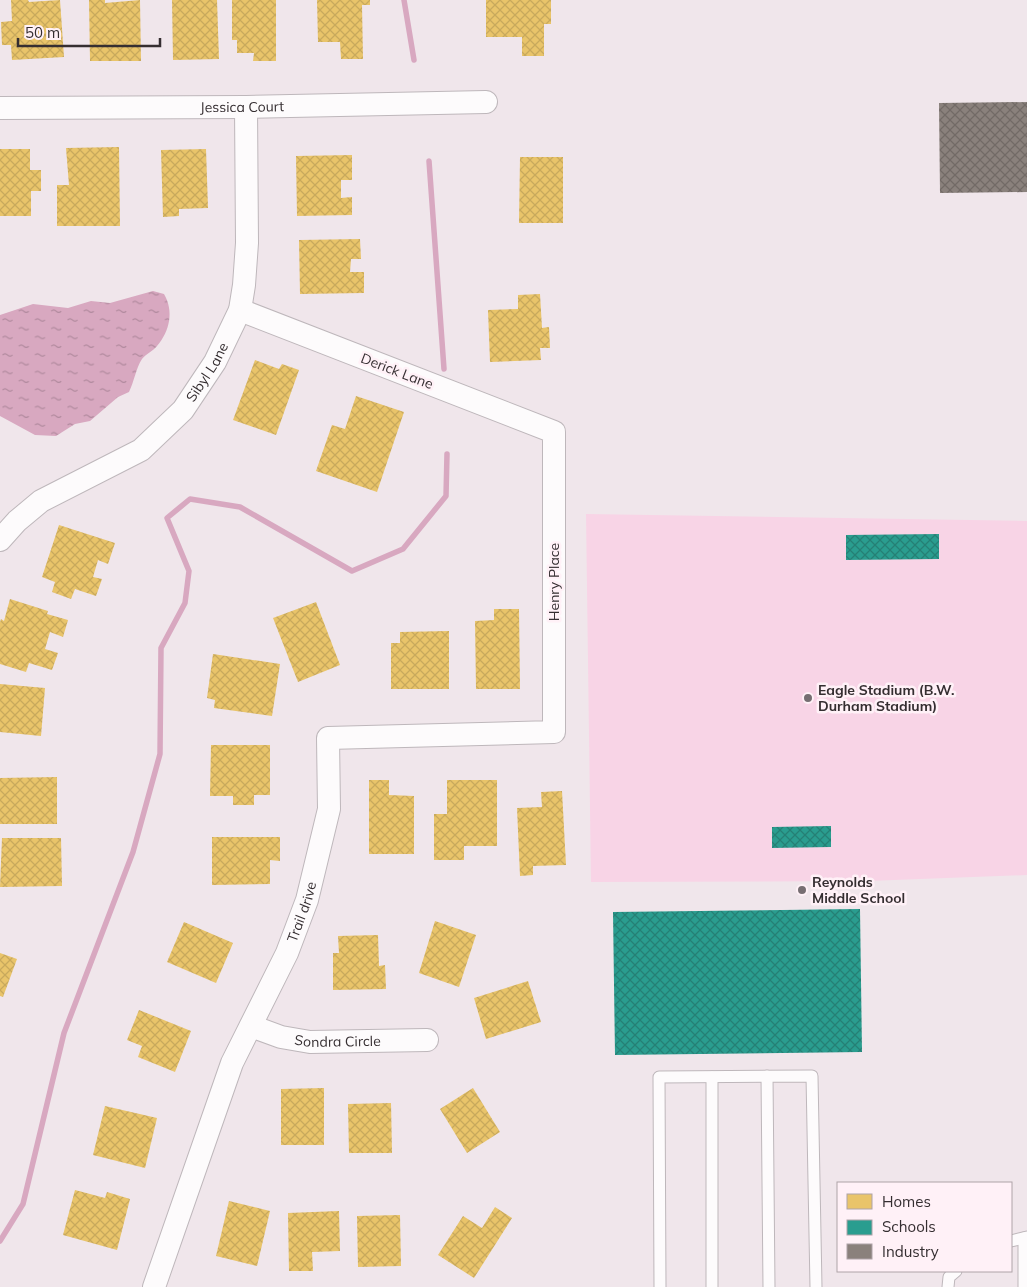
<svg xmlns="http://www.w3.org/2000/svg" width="1027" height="1287" font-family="Mulish,sans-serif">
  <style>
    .green { fill: #f8d4e6 }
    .water { fill: url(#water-ripples) }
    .homes { fill: url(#homes-cross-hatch) }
    .schools { fill: url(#schools-cross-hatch) }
    .industry { fill: url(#industry-cross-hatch) }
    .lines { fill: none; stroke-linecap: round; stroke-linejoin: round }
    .stream { stroke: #d8a8c0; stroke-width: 5.5 }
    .service-casing { stroke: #beb7bb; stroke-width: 13 }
    .minor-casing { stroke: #beb7bb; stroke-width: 24 }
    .service { stroke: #fdfbfc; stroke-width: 11 }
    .minor { stroke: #fdfbfc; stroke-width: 22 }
    .poi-dot { fill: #766e72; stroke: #fff1f7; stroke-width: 2 }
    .labels { text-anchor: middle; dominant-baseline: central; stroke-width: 5; stroke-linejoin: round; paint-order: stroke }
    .street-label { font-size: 14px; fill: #352e31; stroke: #fff1f7 }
    .poi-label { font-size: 14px; font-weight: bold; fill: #352e31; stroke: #fff1f7; text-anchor: start }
  </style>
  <defs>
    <pattern id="water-ripples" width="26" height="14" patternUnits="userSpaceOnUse" patternTransform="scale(1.25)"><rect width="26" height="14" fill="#d8a8c0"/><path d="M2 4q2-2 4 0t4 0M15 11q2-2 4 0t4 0" fill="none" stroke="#b0899d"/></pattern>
    <pattern id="homes-cross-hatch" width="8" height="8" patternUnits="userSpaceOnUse" patternTransform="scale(1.25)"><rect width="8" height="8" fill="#e9c46a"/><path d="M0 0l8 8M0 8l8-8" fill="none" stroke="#c8a95c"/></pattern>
    <pattern id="schools-cross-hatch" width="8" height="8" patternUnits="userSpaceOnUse" patternTransform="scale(1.25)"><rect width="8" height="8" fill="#2a9d8f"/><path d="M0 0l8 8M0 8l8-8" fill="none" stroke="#258075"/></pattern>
    <pattern id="industry-cross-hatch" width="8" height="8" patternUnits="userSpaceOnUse" patternTransform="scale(1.25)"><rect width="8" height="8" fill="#8a817c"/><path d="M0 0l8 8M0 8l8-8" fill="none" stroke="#726a66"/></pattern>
  </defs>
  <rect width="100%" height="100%" fill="#f0e6eb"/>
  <polygon class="green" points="586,514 1027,521 1027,875 868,881 591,882"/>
  <path class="water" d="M153,291L164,294C174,311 170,331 157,346C153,351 146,354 142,359C136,368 134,382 129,392L118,397L90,421L75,424L56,436L35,435L0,416V315L33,304L68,308L91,301L110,303Z"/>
  <g class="homes">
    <polygon points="11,0 28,0 29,2 60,0 64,57 12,60 11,45 2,45 1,22 12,21"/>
    <polygon points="89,0 105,0 105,3 140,0 141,61 90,61"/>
    <polygon points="172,0 217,0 219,59 173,60"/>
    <polygon points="232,0 276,0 276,61 253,61 254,53 237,53 237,40 232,40"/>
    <polygon points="317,0 370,0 370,5 362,5 363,59 341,59 340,42 318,42"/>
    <polygon points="486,0 551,0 551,24 544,24 544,56 522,56 522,37 486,37"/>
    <polygon points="119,147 120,226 57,226 57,185 69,185 66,148"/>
    <polygon points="0,149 30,149 30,170 41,170 41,191 31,191 31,216 0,216"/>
    <polygon points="206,149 208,208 179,209 179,216 163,217 161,150"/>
    <polygon points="352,155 352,180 341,180 341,198 352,197 352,215 297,216 296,156"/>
    <polygon points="520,157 563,157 563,223 519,223"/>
    <polygon points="360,239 361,259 351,259 350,272 364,272 364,293 300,294 299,240"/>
    <polygon points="540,294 542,328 549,327 550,348 540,348 541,360 490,362 488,310 518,309 518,295"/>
    <polygon points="255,360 279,369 282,364 299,370 276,435 233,420"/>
    <polygon points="356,396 404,412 377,492 316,471 332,425 345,429"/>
    <polygon points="59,525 115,543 108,564 98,560 93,577 102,579 96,596 75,589 71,599 52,592 55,582 42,577"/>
    <polygon points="10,599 48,611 47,614 68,620 63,637 50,632 45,649 58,653 52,670 29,663 26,672 0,664 0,622 1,619 4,621"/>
    <polygon points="316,602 340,665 298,682 273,618"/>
    <polygon points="494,609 519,609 520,689 476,689 475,621 494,620"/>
    <polygon points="449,631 449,689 391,689 391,643 400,643 400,632"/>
    <polygon points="213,654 280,664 272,716 214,708 215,700 207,698"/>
    <polygon points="0,684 45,688 41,736 0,732"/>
    <polygon points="211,745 270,745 270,795 254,795 254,805 233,805 233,796 210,796"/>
    <polygon points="57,777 57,824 0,824 0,778"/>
    <polygon points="369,780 389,780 389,795 414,796 414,854 369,854"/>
    <polygon points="447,780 497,780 497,846 464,846 464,860 434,860 434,814 447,814"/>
    <polygon points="562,791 566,865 533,866 533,875 520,876 517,808 542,807 541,792"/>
    <polygon points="212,837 280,837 280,861 270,860 270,884 212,885"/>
    <polygon points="2,838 61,838 62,886 0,887"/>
    <polygon points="435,921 476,935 459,987 419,973"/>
    <polygon points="184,922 233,943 216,983 167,962"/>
    <polygon points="378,935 379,966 385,965 386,989 333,990 333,953 339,953 338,936"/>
    <polygon points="0,953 17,959 3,997 0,996"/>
    <polygon points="528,981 541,1022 486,1039 474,998"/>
    <polygon points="139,1010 191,1031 175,1072 138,1057 142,1046 127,1040"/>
    <polygon points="324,1088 324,1145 281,1145 281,1089"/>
    <polygon points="473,1088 500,1132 467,1153 440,1109"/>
    <polygon points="391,1103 392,1153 349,1153 348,1104"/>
    <polygon points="105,1106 157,1118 145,1168 93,1155"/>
    <polygon points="75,1190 105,1198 107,1192 130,1199 117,1250 63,1235"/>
    <polygon points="229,1201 270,1211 257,1266 216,1256"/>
    <polygon points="495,1207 512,1218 474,1278 438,1255 463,1216 482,1228"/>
    <polygon points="339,1211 340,1251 312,1252 313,1271 289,1271 288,1213"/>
    <polygon points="400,1215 401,1266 358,1267 357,1216"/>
  </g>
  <g class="schools">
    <polygon points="939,534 939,559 846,560 846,535"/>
    <polygon points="831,826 831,847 772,848 772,827"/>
    <polygon points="860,909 862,1052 615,1055 613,912"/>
  </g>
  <polygon class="industry" points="1027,102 1027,192 940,193 939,103"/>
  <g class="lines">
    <g class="stream">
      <polyline points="404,0 414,60"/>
      <polyline points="429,161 444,369"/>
      <polyline points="0,1241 23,1204 64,1033 133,852 160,754 161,648 185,603 189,571 167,518 190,499 240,507 352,571 403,549 446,496 447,454"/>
    </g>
    <g class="service-casing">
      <g id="service">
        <polyline points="767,1076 769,1287"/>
        <polyline points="712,1077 712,1287"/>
        <polyline points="1024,1238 1024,1287"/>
        <polyline points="1011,1241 1027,1237"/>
        <polyline points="660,1287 659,1077 812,1076 816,1287"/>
        <polyline points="948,1287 949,1277 956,1271"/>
      </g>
    </g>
    <g class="minor-casing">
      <g id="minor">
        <path id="s1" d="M0,108L246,107L486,102"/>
        <path id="s2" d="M0,540L17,521L41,501L141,450L183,410L215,362L240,310L244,285L247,243L246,107"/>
        <path id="s3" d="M251,1026L281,1037L310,1042L427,1040"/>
        <path id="s4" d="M154,1287L232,1063L287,953L307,900L329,809L328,738L554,732V432L240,310"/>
      </g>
    </g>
    <use href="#service" class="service"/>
    <use href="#minor" class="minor"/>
  </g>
  <g class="poi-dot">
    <circle cx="808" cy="698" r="5"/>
    <circle cx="802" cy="890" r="5"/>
  </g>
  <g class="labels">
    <g class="street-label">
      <text stroke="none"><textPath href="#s1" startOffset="242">Jessica Court</textPath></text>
      <text stroke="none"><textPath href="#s2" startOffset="272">Sibyl Lane</textPath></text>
      <text transform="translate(397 371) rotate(21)">Derick Lane</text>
      <text transform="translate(554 582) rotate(-90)">Henry Place</text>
      <text stroke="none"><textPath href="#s4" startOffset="404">Trail drive</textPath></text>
      <text stroke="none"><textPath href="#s3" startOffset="89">Sondra Circle</textPath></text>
    </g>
    <g class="poi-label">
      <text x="818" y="690">Eagle Stadium (B.W.<tspan x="818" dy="16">Durham Stadium)</tspan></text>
      <text x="812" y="882">Reynolds<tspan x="812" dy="16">Middle School</tspan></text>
    </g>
  </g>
  <rect x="837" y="1182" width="175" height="90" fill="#fff1f7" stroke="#aea3a8"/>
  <rect x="847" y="1194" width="25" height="15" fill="#e9c46a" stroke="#aea3a8"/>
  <text x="882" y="1207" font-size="15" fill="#352e31">Homes</text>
  <rect x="847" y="1220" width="25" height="15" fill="#2a9d8f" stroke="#aea3a8"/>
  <text x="882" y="1232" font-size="15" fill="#352e31">Schools</text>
  <rect x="847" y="1244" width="25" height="15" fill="#8a817c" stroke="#aea3a8"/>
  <text x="882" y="1257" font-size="15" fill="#352e31">Industry</text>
  <path d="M18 38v8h142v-8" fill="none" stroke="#352e31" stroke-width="2.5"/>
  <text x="25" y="38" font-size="15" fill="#352e31" stroke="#fff1f7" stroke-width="4" paint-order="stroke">50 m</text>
</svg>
